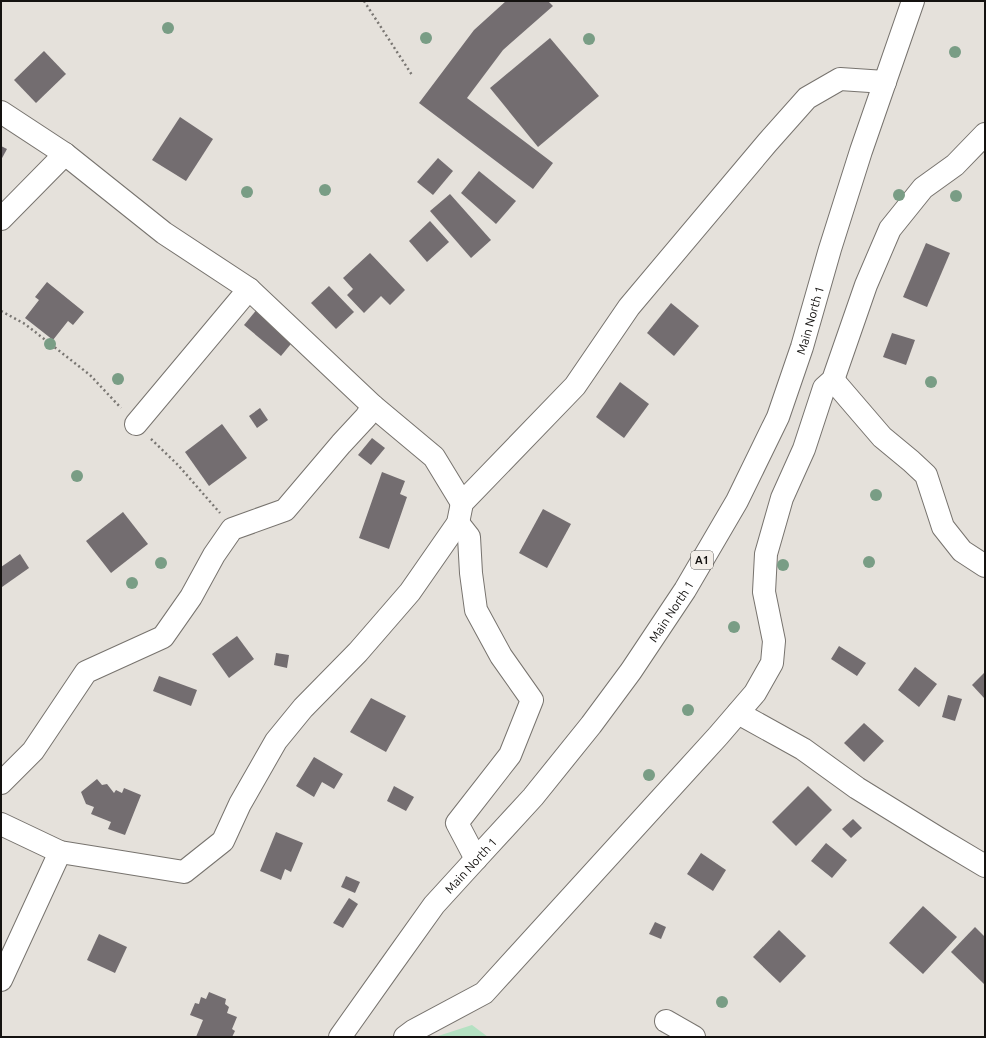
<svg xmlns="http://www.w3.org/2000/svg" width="986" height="1038" font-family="Ubuntu,sans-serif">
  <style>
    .green { fill: #b4e1c2 }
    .building { fill: #736d70 }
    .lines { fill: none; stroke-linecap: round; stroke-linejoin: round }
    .minor-casing { stroke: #77736e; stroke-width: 24 }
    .major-casing { stroke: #77736e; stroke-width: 24 }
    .path { stroke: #797672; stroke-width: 2.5; stroke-dasharray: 2 3; stroke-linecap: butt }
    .minor { stroke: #fff; stroke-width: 22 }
    .major { stroke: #fff; stroke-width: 22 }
    .tree { fill: #799d85 }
    .labels { text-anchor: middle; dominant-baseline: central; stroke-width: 4; stroke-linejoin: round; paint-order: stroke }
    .shield { fill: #f3eee8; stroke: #575451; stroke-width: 1 }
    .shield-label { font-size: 11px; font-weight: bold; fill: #141210 }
    .street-label { font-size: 12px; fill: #141210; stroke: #f3eee8 }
  </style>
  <rect width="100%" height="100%" fill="#e5e1db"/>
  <polygon class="green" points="472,1025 488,1037 438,1037 438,1036"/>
  <g class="building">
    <polygon points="506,1 548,1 553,6 503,50 467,98 553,163 533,189 419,103 474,30"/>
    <polygon points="550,38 599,96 538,147 490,88"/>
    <polygon points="44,51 66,74 36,103 14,80"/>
    <polygon points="180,117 213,139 186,181 152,160"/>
    <polygon points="1,146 7,149 1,160"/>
    <polygon points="438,158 453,171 433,195 417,182"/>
    <polygon points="479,171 516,201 496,224 461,193"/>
    <polygon points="450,194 491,240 471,258 430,211"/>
    <polygon points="430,221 449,242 427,262 409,241"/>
    <polygon points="926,243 950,253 927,307 903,297"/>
    <polygon points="370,253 405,290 390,305 381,296 364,313 347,295 353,289 343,278"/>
    <polygon points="47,282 84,312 73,325 68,321 53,340 25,318 39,300 35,297"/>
    <polygon points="329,286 354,312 336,329 311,303"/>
    <polygon points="671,303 699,326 674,356 647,333"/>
    <polygon points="258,308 295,339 281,356 244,325"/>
    <polygon points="892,333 915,340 906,365 883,357"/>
    <polygon points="620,382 649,404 624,438 596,417"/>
    <polygon points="260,408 268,420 257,428 249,416"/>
    <polygon points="222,424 247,458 209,486 185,452"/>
    <polygon points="372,438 385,448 371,465 358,455"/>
    <polygon points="382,472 405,481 400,494 407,497 389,549 359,538"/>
    <polygon points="543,509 571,524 547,568 519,553"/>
    <polygon points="123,512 148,544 111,573 86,541"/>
    <polygon points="20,554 29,568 2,587 1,586 1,567"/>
    <polygon points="237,636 254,659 229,678 212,654"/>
    <polygon points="839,646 866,663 857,676 831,659"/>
    <polygon points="276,653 289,655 287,668 274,665"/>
    <polygon points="915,667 937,684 919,707 898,690"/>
    <polygon points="985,672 985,699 972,685"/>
    <polygon points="159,676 197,690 191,706 153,691"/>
    <polygon points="948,695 962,699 955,721 942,717"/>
    <polygon points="371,698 406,716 386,752 350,732"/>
    <polygon points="864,723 884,741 864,762 844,743"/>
    <polygon points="314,757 343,774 334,789 322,782 314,797 296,786"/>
    <polygon points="97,779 102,785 107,784 114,793 116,790 122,793 124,788 141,795 125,835 108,829 111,822 91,814 94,807 86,804 81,792"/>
    <polygon points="394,786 414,797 406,811 387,801"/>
    <polygon points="808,786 832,810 796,846 772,822"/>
    <polygon points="853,819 862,828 851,838 842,829"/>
    <polygon points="276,832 303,843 291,872 285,869 281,880 260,871"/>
    <polygon points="826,843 847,860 832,878 811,861"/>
    <polygon points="701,853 726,870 713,891 687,874"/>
    <polygon points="346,876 360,882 355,893 341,887"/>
    <polygon points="349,898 358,904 343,928 333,923"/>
    <polygon points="923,906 957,937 923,974 889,943"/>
    <polygon points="655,922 666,927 661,939 649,934"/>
    <polygon points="975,927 985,937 985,985 951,952"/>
    <polygon points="779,930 806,956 780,983 753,957"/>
    <polygon points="99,934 127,947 115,973 87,960"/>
    <polygon points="209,992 226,999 225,1004 229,1007 227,1013 237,1017 232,1029 235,1031 232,1037 196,1037 203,1020 190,1015 195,1003 199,1004 201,997 206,999"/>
  </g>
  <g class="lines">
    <g class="minor-casing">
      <g id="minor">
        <polyline points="1,112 65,154 164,233 249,289 373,406 434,457 462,503"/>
        <polyline points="1,219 65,154"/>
        <polyline points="833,380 882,437 911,461 926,475 943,527 962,551 985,566"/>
        <polyline points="136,424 249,289"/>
        <polyline points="458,523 469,537 471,573 476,610 501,656 532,700 510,755 457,823 476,859"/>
        <polyline points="738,713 803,749 857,788 938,838 985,866"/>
        <polyline points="1,783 33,751 86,672 163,637 191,597 214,555 232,529 285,510 341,444 366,417 373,406"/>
        <polyline points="1,824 60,852 184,872 223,841 240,804 276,741 303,708 358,652 410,592 458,523 462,503 575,386 629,307 767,143 807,98 840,79 885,82"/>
        <polyline points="1,980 60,852"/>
        <polyline points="666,1021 694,1037"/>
        <polyline points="405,1037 413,1031 484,993 718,736 755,693 772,663 774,641 764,592 766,554 782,498 804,449 824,388 833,380 866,285 890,229 923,188 955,165 985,134"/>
      </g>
    </g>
    <g class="major-casing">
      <g id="major">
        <path id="s1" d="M340,1037L389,968L434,905L476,859L533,797L591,725L631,671L685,590L737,501L778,417L802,347L830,249L861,151L913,1"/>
      </g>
    </g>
    <g class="path">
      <polyline points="364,1 412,75"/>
      <polyline points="1,311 25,324 90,375 121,408"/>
      <polyline points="151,439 178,465 220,513"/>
    </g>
    <use href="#minor" class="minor"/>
    <use href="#major" class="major"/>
  </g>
  <g class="tree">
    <circle cx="168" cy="28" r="6"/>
    <circle cx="426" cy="38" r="6"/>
    <circle cx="589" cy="39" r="6"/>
    <circle cx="955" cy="52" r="6"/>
    <circle cx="325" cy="190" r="6"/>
    <circle cx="247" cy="192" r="6"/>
    <circle cx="899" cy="195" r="6"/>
    <circle cx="956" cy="196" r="6"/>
    <circle cx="50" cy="344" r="6"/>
    <circle cx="118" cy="379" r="6"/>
    <circle cx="931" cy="382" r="6"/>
    <circle cx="77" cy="476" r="6"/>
    <circle cx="876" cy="495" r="6"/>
    <circle cx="869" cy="562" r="6"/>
    <circle cx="161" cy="563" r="6"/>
    <circle cx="783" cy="565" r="6"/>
    <circle cx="132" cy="583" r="6"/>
    <circle cx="734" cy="627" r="6"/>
    <circle cx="688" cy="710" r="6"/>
    <circle cx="649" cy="775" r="6"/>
    <circle cx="722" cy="1002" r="6"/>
  </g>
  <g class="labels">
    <rect class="shield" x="691" y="551" width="22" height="18" rx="3"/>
    <g class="shield-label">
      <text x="702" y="560">A1</text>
    </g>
    <g class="street-label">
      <text stroke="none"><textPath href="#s1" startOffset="864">Main North 1</textPath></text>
      <text stroke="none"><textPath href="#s1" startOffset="540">Main North 1</textPath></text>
      <text stroke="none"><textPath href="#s1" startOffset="216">Main North 1</textPath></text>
    </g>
  </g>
  <rect width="986" height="1038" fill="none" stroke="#141210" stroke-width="4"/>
</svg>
